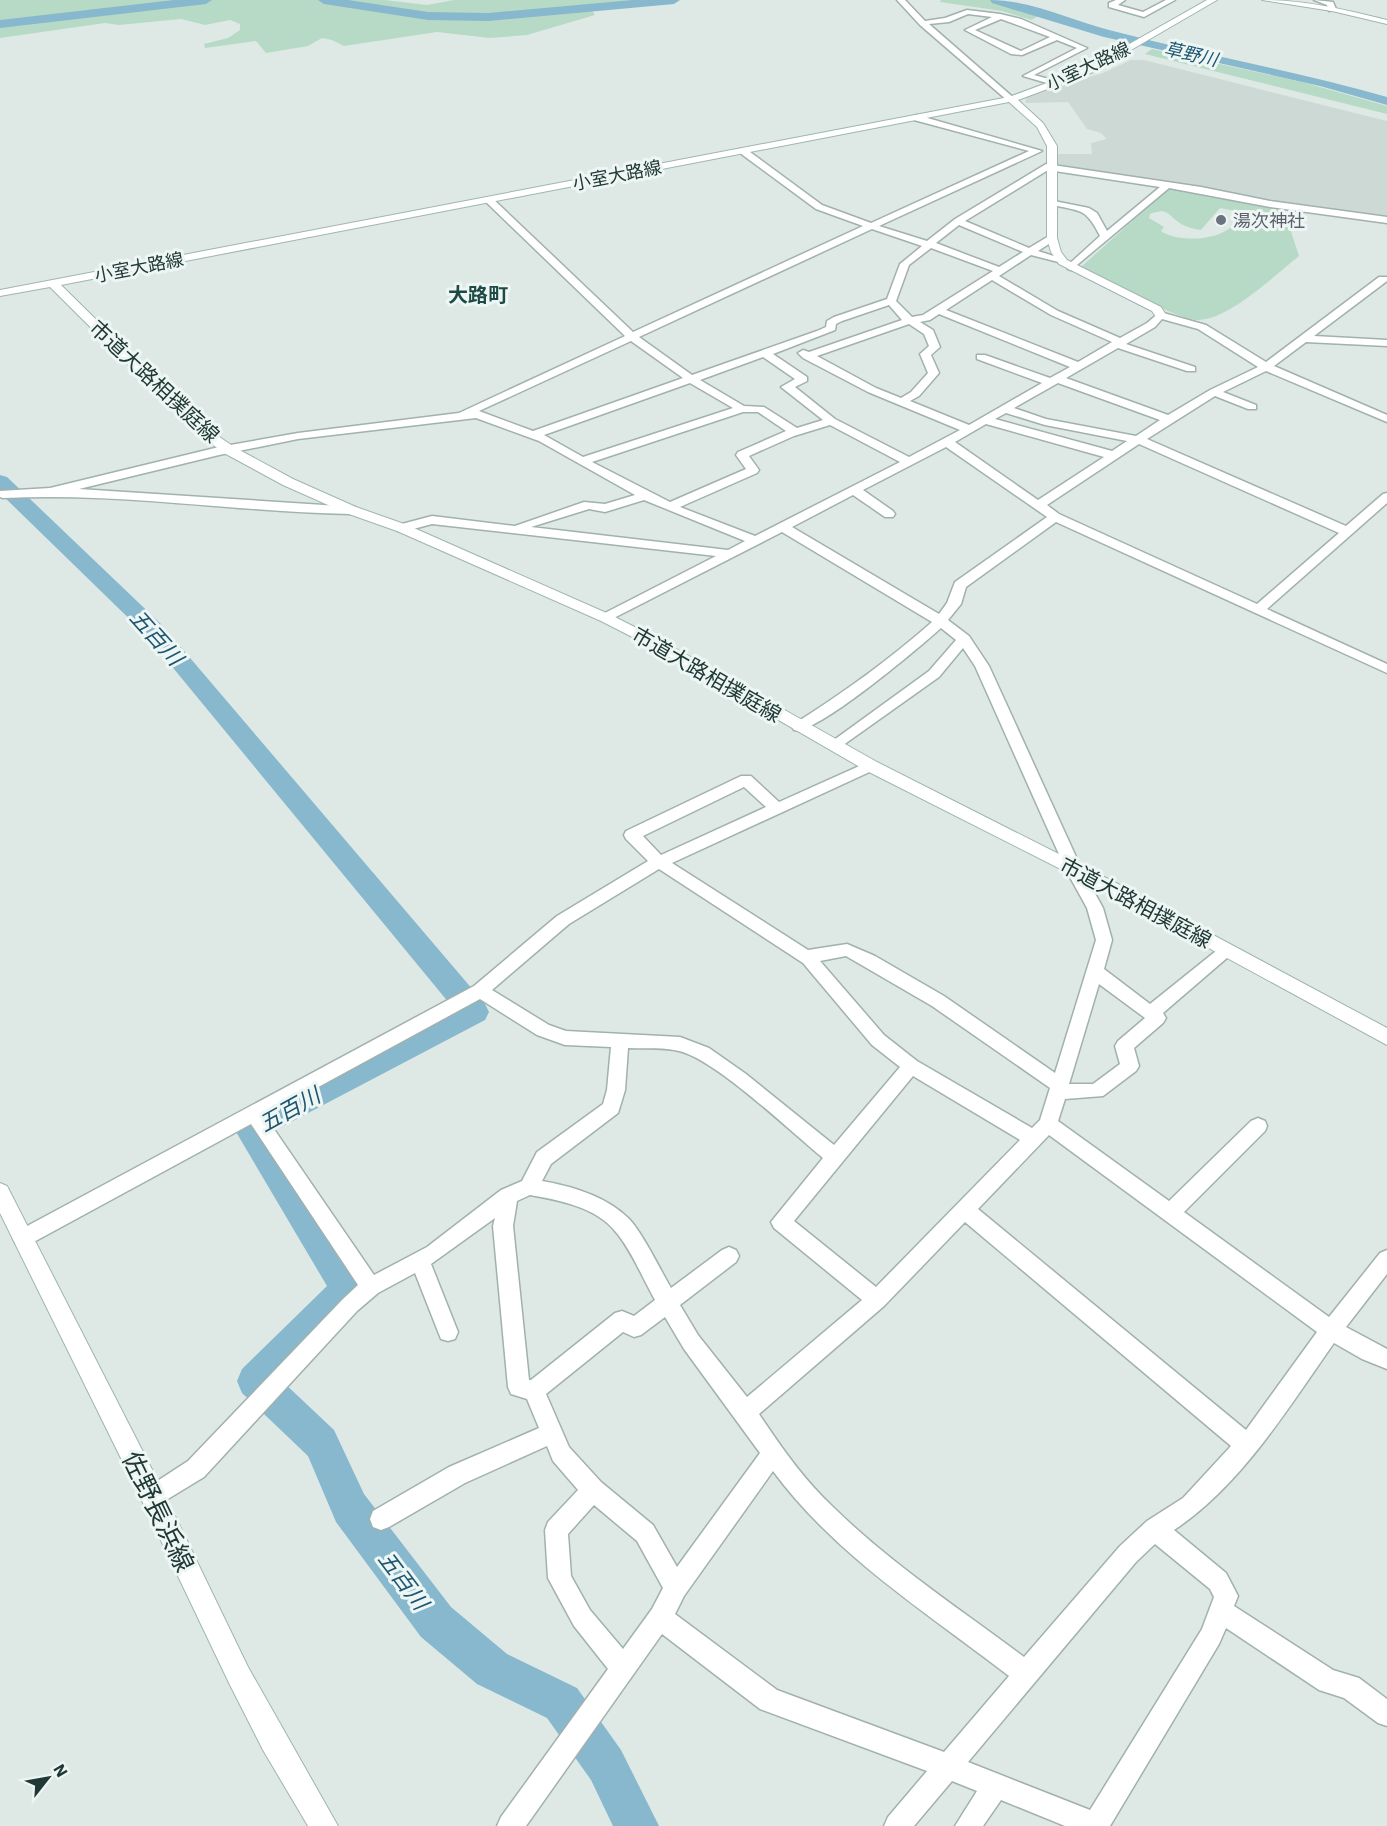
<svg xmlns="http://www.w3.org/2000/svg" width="1387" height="1826" font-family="'IBM Plex Sans','Noto Sans JP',sans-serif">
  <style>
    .built { fill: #cdd9d5 }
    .green { fill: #b7dac6; fill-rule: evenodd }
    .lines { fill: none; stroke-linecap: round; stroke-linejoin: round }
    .river { fill: #87b8ce; fill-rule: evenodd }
    .street-casing { stroke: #a1b1ae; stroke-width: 3 }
    .secondary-casing { stroke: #9eb5b0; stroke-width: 2 }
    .street { fill: #fff; fill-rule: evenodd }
    .secondary { fill: #fff; fill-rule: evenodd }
    .worship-dot { fill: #6b7280; stroke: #eef6f4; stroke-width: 2 }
    .labels { text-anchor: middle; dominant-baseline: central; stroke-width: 6; stroke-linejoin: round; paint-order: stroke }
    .far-water-label { font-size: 18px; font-style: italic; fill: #1d5672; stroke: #eef6f4 }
    .far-street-label { font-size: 18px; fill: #203936; stroke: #eef6f4 }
    .far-worship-label { font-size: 18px; fill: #5b616d; stroke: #eef6f4; text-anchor: start }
    .far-quarter-label { font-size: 20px; font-weight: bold; fill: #1d4a46; stroke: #eef6f4 }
    .street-label { font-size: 21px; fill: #203936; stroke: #eef6f4 }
    .water-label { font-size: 22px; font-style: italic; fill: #1d5672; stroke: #eef6f4 }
    .near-street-label { font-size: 26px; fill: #203936; stroke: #eef6f4 }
  </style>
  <rect width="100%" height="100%" fill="#dee9e6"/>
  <polygon class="built" points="1131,60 1144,60 1387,121 1387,220 1272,203 1058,166 1057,154 1092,154 1091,143 1107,139 1101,133 1087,129 1068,102 1027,103 1025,102 1027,97 1103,73"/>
  <g class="green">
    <polygon points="0,0 385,0 427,5 454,0 641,0 588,5 595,15 527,35 490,38 437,32 344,46 332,40 322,38 308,46 266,53 256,41 205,48 204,44 228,38 240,30 240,24 230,20 205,25 181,19 119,25 105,23 0,38"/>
    <polygon points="941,0 990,0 1042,14 1031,20 1002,11 940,2"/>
    <polygon points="1152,49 1306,83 1387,106 1387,114 1145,54"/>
    <path d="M1169,188L1283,207L1299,256C1275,275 1230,319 1199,320C1178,321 1104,278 1081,267ZM1220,208L1241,212C1237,217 1234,225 1230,228C1214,241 1176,242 1161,231L1164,227L1149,218L1150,214C1166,208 1166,212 1177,221C1183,226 1193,229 1201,230Z"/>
  </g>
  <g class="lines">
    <g class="river">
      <polygon points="174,0 212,0 206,4 0,28 0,20"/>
      <polygon points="318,0 348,0 428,12 488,13 633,0 680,0 674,4 488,21 428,20 324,4"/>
      <path d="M990,0C1032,0 1072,21 1113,31C1204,55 1296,71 1387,97V105L1320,86L1104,37L992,3Z"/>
      <polygon points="0,475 7,477 162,625 485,1004 489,1012 485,1020 270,1133 366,1289 360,1300 281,1380 334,1430 364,1494 451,1607 507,1654 577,1688 621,1750 659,1826 613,1826 591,1780 547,1718 477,1684 421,1637 336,1522 308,1456 242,1393 237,1381 242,1369 327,1286 239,1137 234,1128 239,1119 454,1009 146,635 0,493"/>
    </g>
    <g class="street-casing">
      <g id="street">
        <path d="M897,0H905L925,21L945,18L967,10L1000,14L1021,19L1087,48L1034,75L1060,82V86H1057L1023,76L1077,48L1057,40L1022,55L1011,54L965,30L992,17L968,14L949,22L929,24L1015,99L1008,101L920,25ZM1001,19L1050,37L1021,51L975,30Z"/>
        <polygon points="1116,0 1125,0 1118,5 1143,12 1166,0 1175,0 1144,17 1109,7 1109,3"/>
        <polygon points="1314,0 1333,2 1336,9 1329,11 1327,5"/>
        <path d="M917,115L1042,151L879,226L927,241L955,219L1046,164L1201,187L1270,201L1387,217V223L1270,207L1169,188L1071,270L1068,269V265L1100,236C1085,206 1080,212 1049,204V200L1089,208L1097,213L1107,231L1160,187L1048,170L965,221L1029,248L1049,236H1055V240L1038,251L1066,260V264L1031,255L999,276L1058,311L1120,338L1147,323L1160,312L1206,325L1266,362L1379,277H1387V281L1314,336L1387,340V346L1306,342L1274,366L1387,415V422L1266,371L1223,392L1256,405V409H1248L1215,396L1147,439L1346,526L1383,494L1387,493V503L1267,609L1387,664V673L1056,522L966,587L961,604L948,620L969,636L989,666L1082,870L1103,908L1112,940L1104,969L1150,1004L1221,947L1227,945L1233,947L1235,951L1163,1013L1166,1018L1163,1023L1134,1048L1139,1066L1136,1071L1103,1096L1065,1099L1058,1121L1169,1201L1251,1121L1258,1118L1265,1121L1267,1126L1265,1131L1184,1212L1329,1317L1380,1253L1387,1250V1274L1346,1327L1387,1349V1369L1362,1359L1334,1343C1288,1408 1241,1486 1174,1530L1226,1573L1238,1596L1234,1606L1333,1670L1359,1678L1387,1699V1726L1378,1723L1344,1698L1319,1690L1226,1628L1219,1644L1110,1826H1065L1001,1800L983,1826H955L977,1791L952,1781L914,1826H884L888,1817L927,1771L760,1709L662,1634L526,1826H497L501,1817L608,1669L574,1626L548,1578L545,1530L548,1522L578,1490L553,1461L547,1446L465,1483L389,1527L381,1530L373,1527L370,1519L373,1511L449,1467L539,1428L527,1399L511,1394L508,1387L493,1226L495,1218L431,1264L458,1332L455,1339L448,1341L441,1339L415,1273L378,1293L357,1311L204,1477L153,1508L145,1505L142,1497L145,1489L188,1461L343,1299L358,1285L251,1124L30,1244L23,1247L16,1244L13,1238L16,1232L474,986L557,916L648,861L626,839L624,835L626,831L741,776H751L779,802L866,763L871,761L878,766L876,769L672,863L808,950L847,944L875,956L944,996L1055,1073L1096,940L1087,908L1066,870L975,666L963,648L939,677L839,748L834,750L827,745L929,671L956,640L941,628C921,646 815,736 794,730L792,727L794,724C843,693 889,660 932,622L782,532L606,622L599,618L601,615L716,556L432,524L402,532L398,531L396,528L398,525L432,516L515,526L584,502L605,504L635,495L539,441L476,418L298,439L219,455L79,489L355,507L357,510L351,514C235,512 120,492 3,498L0,497V491L50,488L219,447L298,433L459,413L625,336L486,202V198H492L633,332L863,226L816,209L740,153V149H746L822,205L871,223L1029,151L914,120V116ZM959,225L1023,252L999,267L936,243ZM872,229L922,246L900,264L887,299L834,317L827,321L826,327L817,331L692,375L639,337ZM931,248L993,271L923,315L912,317L896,301L909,265ZM992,280L1051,315L1112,342L1078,362L946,310ZM889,305L902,320L809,352L803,350L798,353L803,358L868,392L960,430L909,457L835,419L795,387L807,381V377L773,354L835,330L836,324L842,321ZM939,314L1070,367L1050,378L985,355H977V359L1042,383L969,425L910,401L919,396L939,373L931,355L940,347L933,330L920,322L930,320ZM1162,319L1198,329L1258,367L1210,390L1168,415L1066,378L1118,348L1187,371H1195V367L1126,344L1155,327ZM909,324L924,334L929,346L920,354L928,373L911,392L901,398L876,388L817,356ZM631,341L683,378L533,431L479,411ZM763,357L795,379L781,387L823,420L797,428L764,407L744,406L700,380ZM690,383L733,408L583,457L544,435ZM1058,383L1160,420L1136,436L1046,419L1014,408ZM743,412H758L786,431L738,452L736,455L746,469L670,502L592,462ZM1006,413L1045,425L1127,441L1112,451L995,419ZM986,424L1104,457L1038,500L955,442ZM830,425L900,462L755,536L680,507L757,473L759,470L749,456L794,436ZM1139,444L1339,533L1257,604L1059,514L1047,505ZM946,447L1047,517L955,582L947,603L939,614L792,527L853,495L885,517H893L895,514L893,511L863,490ZM644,500L745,541L728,550L531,527L589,509L605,512ZM744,787L766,807L661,855L643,836ZM659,869L803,963L872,1045L900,1067L834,1145L746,1074L709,1048L680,1037L566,1031L549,1025L492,990L569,924ZM846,956L932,1006L1050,1088L1040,1120L1032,1128L917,1061L884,1035L820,961ZM1099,984L1145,1018L1118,1041L1115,1046L1120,1064L1093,1084H1069ZM480,999L537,1035L565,1045L611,1047L607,1090L603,1104L537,1152L522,1181L501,1190L427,1247L374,1275L265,1116ZM628,1048C645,1049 663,1047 679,1051C715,1059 791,1132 823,1158L771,1222L774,1228L862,1300L747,1397L698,1335L680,1305L736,1262L739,1256L736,1250L729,1247L722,1250L671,1288C661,1271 640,1228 627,1217C605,1196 571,1186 542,1181L551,1164L618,1113L625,1090ZM913,1076L1020,1140L876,1287L794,1221ZM1049,1135L1317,1332L1246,1430L978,1209ZM530,1195C558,1200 596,1207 615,1231C631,1249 643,1279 655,1300L634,1316L622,1311L615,1313L531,1380H529L513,1226L517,1201ZM965,1222L1231,1446L1183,1498L1147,1521L1120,1546L1024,1657C960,1609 891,1564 833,1507C804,1480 781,1447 759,1414L884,1306ZM665,1317L684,1349L760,1453L677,1567L653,1525L601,1482L569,1447L546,1394L623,1332L634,1337L641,1335ZM773,1471C836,1556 926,1612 1009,1676L944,1752L777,1690L675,1614L684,1596ZM594,1505L637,1541L663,1588L652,1609L623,1649L590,1610L571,1576L568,1534ZM1155,1544L1210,1589L1214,1597L1202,1629L1090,1810L968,1762L1136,1562Z"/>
      </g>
    </g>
    <g class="secondary-casing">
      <g id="secondary">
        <polygon points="1207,0 1217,0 1093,72 1018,100 1043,123 1057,146 1057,238 1061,252 1067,260 1161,307 1166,315 1160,318 1156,317 1152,311 1059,264 1051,252 1047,238 1047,146 1037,127 1009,102 61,285 205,427 234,447 293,479 356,507 407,525 611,615 662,641 877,762 1116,883 1387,1028 1387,1045 1104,891 865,770 652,647 601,621 397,531 346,513 283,485 224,453 197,433 50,287 0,296 0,290 1009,97 1087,68"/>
        <path d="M1262,0C1305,0 1346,10 1387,20V24L1332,11Z"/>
        <polygon points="0,1183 7,1186 162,1489 248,1667 338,1826 308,1826 263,1750 230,1685 144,1505 0,1213"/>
      </g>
    </g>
    <use href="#street" class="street"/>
    <use href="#secondary" class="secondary"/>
  </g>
  <circle class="worship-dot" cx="1221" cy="220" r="6"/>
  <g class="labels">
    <g class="far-water-label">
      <text transform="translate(1191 54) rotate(13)">草野川</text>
    </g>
    <g class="far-street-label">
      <text transform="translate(1088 66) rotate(-25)">小室大路線</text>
      <text transform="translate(617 175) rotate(-11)">小室大路線</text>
      <text transform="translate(139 267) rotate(-11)">小室大路線</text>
    </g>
    <g class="far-worship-label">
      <text x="1233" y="220">湯次神社</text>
    </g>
    <g class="far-quarter-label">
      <text x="478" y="294">大路町</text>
    </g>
    <g class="street-label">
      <text transform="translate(155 381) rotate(43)">市道大路相撲庭線</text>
      <text transform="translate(707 674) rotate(30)">市道大路相撲庭線</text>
      <text transform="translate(1136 902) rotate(28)">市道大路相撲庭線</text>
    </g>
    <g class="water-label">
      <text transform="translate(157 637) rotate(48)">五百川</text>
      <text transform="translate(289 1109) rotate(-29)">五百川</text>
      <text transform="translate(404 1580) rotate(53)">五百川</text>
    </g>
    <g class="near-street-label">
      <text transform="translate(159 1511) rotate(64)">佐野長浜線</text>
    </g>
  </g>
  <g transform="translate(48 1778) rotate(59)" stroke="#eef6f4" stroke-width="4.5" paint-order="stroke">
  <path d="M0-4.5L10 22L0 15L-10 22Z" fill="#203936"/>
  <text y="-9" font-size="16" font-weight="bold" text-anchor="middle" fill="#203936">N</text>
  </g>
</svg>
